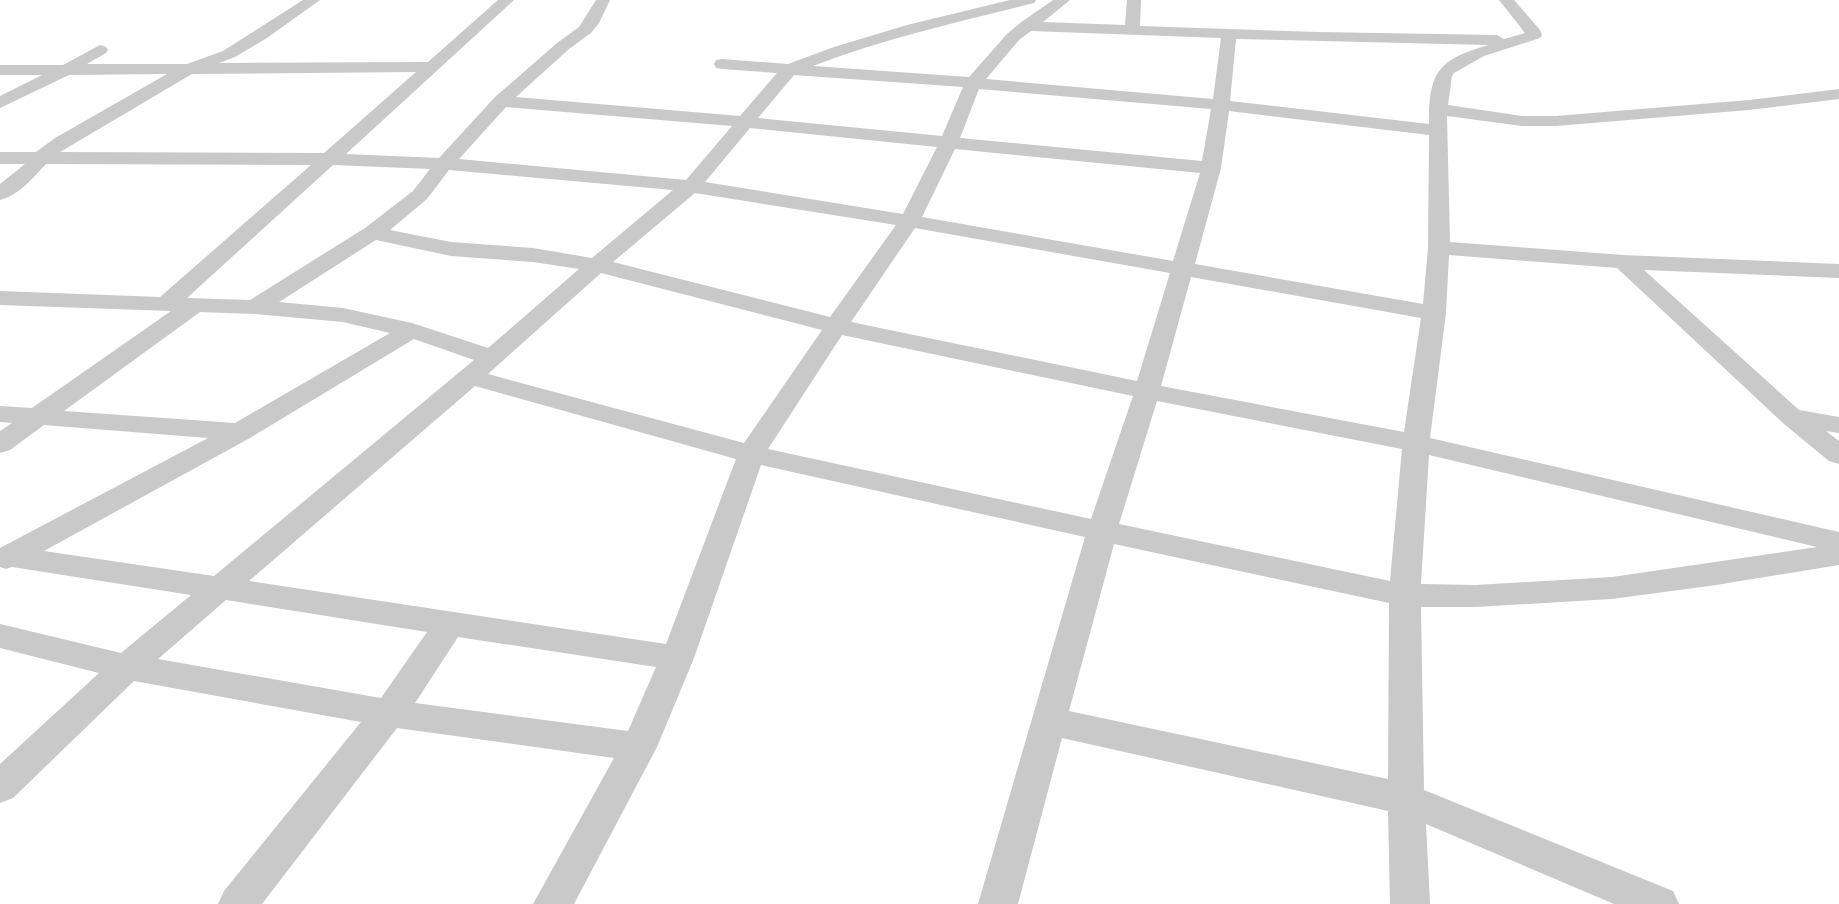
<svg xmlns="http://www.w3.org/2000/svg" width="1839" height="904" font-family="Mulish,sans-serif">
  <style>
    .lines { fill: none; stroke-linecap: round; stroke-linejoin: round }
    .minor { fill: #c9c9c9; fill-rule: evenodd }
  </style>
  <rect width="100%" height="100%" fill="#fff"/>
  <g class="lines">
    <path class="minor" d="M303,0H320L267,38L235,57L219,63L428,62L498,0H514L346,154L439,158L495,97L557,43L579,27L596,0H610L599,23L591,33L569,49L516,97L740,116L777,73L722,69L716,68L714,64L716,60L722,59L788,64L834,47L907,25L1010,0H1036L1034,3C960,22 885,38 813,66L969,77L1007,34L1020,23L1053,0H1070L1043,22L1125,25L1127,0H1141L1140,26L1318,32L1497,35L1504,39L1525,33L1499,0H1514L1540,30L1542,35L1540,38L1484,56L1454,73L1452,76L1448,105L1522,116H1556L1749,100L1839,89V99L1749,110L1556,126H1522L1447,116L1450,242L1623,255L1839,264V278L1644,270L1799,410L1839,417V433L1826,431L1839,441V464L1829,461L1784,424L1617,268L1449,255L1446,313L1430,438L1839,532V565L1716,585L1612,599L1476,607H1421L1424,790L1673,891L1679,904H1614L1426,824L1430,904H1390L1388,811L1062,738L1018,904H978L1085,537L761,465L694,658L657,747L574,904H533L614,758L397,728L262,904H218L224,891L361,722L134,681L13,798L0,803V764L99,673L0,648V624L121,653L191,595L12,567L6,569L0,567V548L208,438L44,425L10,450L0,453V431L12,423L0,422V406L32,408L171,311L0,305V291L160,297L311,165L46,164C34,177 18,196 0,200V184L25,164H0V152H36L55,138L167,74L69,75L0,108V96L42,75H0V65H63L100,45L106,47L108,50L106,53L87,64H187L223,51ZM1031,31L1221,38L1213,99L986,79L1019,40ZM1236,39L1488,45C1438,60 1429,71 1429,124L1230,101ZM416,72L324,153L60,152L192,74ZM794,75L963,87L942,136L758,118ZM979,89L1211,109L1202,161L960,138ZM506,107L732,126L686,180L459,159ZM1229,111L1429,135L1428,248L1423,304L1195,264L1221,168ZM750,128L937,147L903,214L705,182ZM955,149L1200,173L1173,261L922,217ZM333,165L430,169L413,191L365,228L250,300L187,298ZM449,170L673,190L592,258L533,248L451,242L390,230L427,199ZM695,193L896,225L830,317L613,262ZM915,228L1170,273L1137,381L851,322ZM376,240L451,256L533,262L579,269L488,348L412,323L343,308L279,302ZM601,273L822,330L744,443L488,374ZM1191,277L1421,318L1404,432L1161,386ZM200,312L255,314L343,322L390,333L235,423L64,411ZM842,335L1133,396L1091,519L768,449ZM414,339L474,360L214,576L44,551L250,438ZM475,386L736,459L666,644L249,581ZM1157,401L1402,449L1390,581L1119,524ZM1429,455L1817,547L1612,577L1476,585L1421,584ZM1114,544L1389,603L1388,779L1069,711ZM226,600L427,632L381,698L158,659ZM458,637L656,667L628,731L415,703Z"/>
  </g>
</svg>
